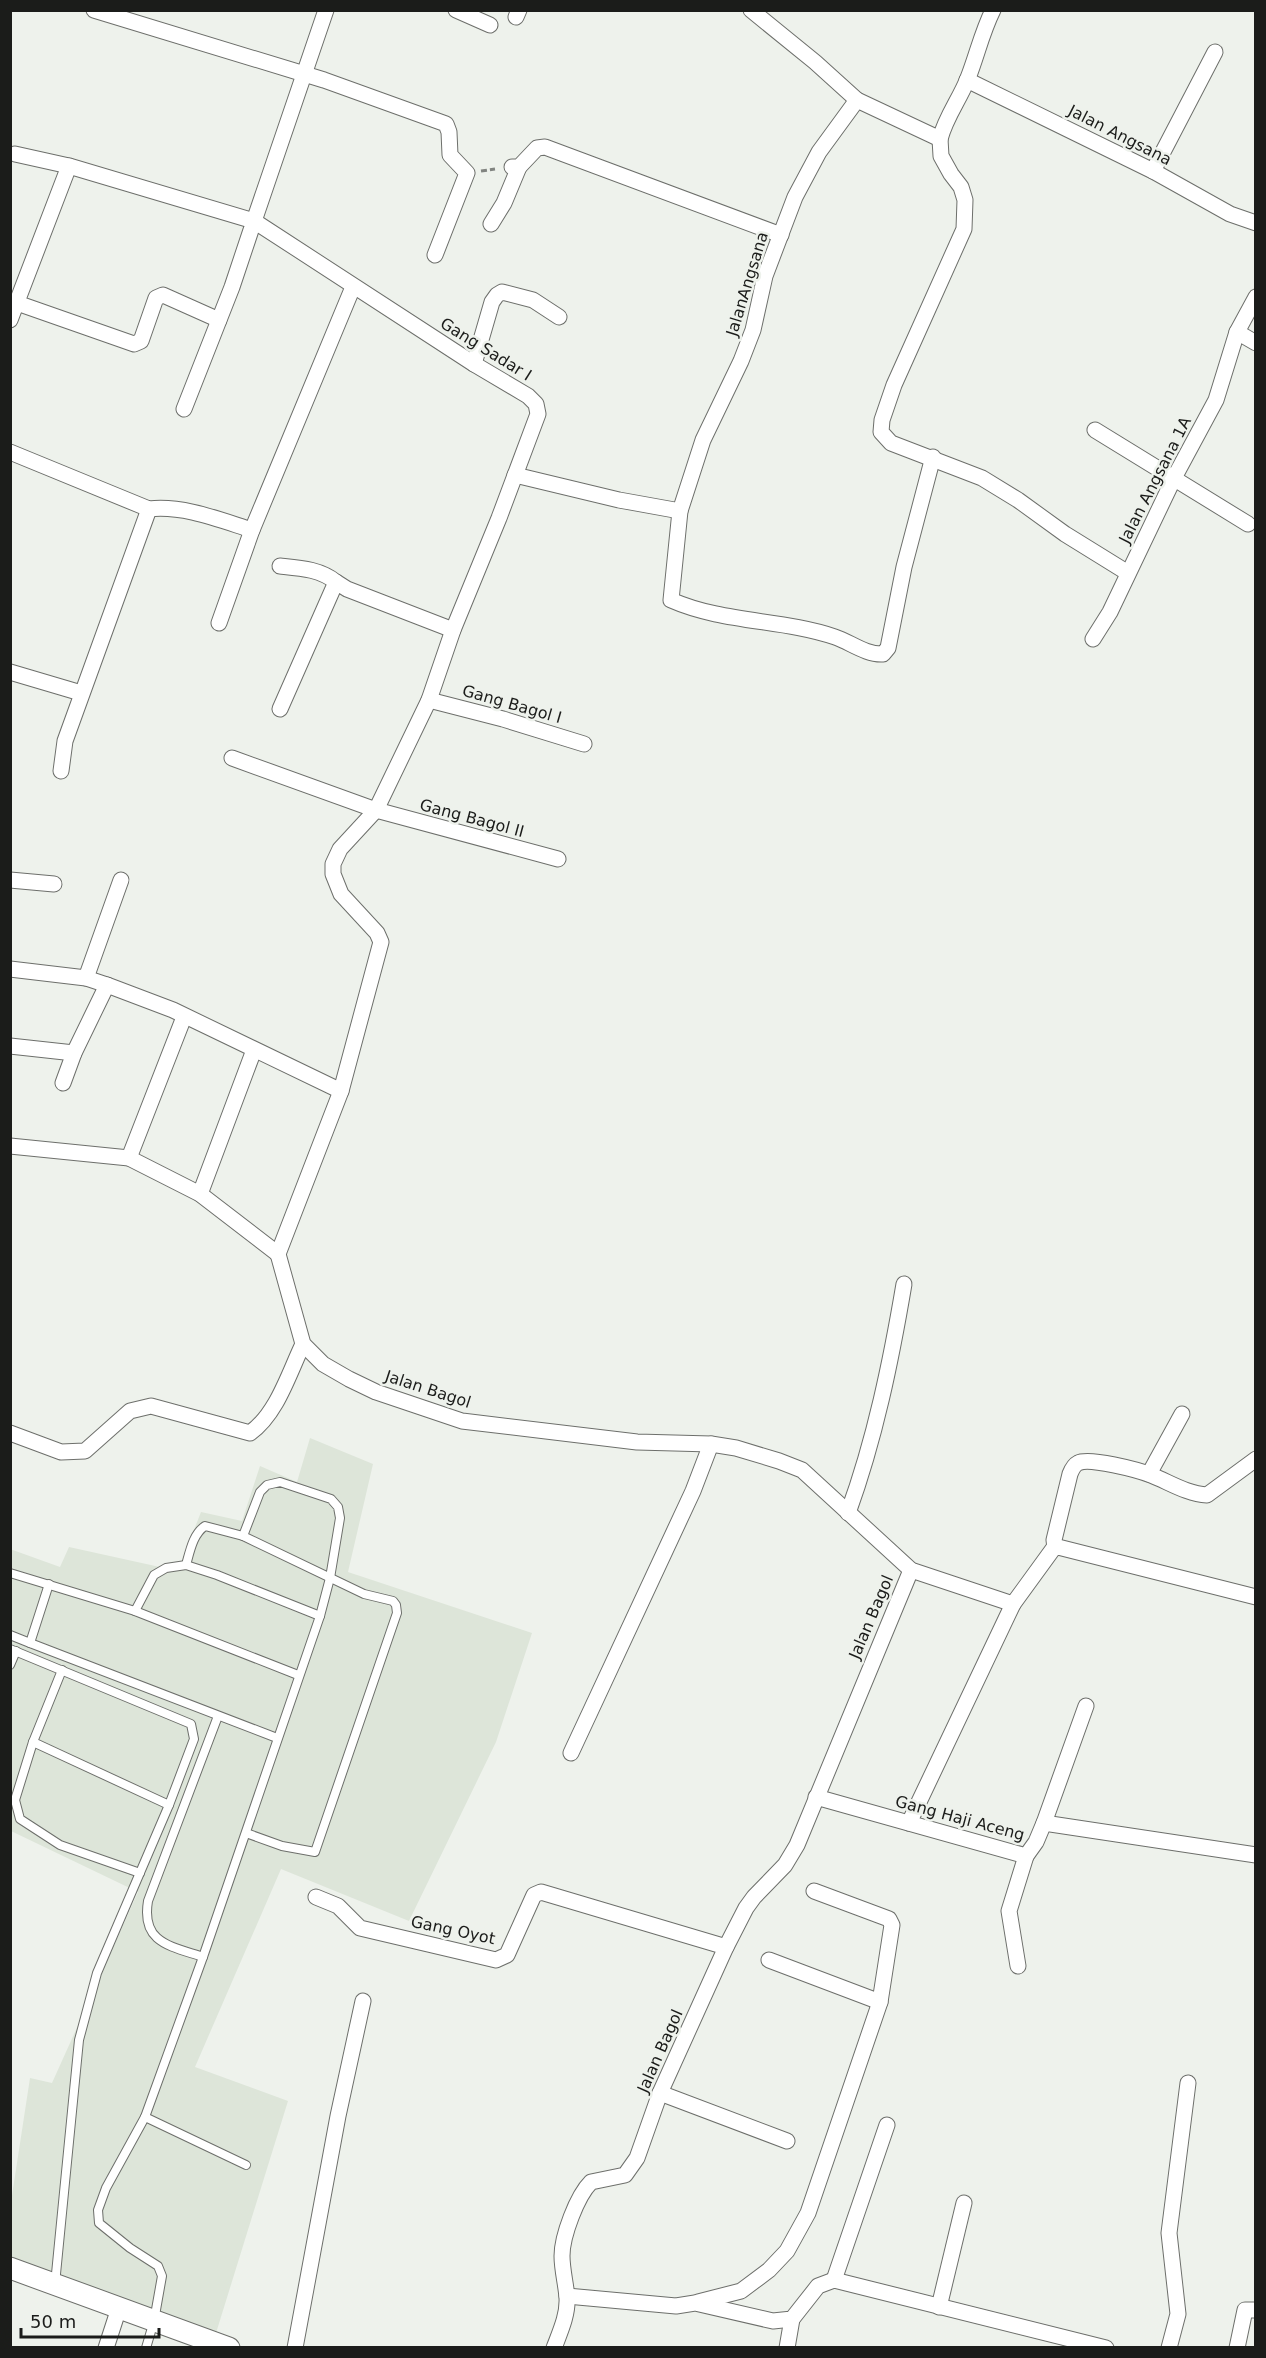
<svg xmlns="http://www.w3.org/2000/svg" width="1266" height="2358" font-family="'DejaVu Sans',sans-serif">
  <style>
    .built { fill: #dde5d9 }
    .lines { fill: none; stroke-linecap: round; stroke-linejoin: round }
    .service-casing { stroke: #6d6f6b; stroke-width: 10 }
    .minor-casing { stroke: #6d6f6b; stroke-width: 17 }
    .secondary-casing { stroke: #6d6f6b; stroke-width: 23 }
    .path { stroke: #818480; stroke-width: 3; stroke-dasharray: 6 3; stroke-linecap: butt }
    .service { stroke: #fff; stroke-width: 8 }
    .minor { stroke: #fff; stroke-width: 15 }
    .secondary { stroke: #fff; stroke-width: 21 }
    .labels { text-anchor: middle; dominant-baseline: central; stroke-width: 5; stroke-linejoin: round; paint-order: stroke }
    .street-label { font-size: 16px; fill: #1b1c1a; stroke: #eef2ec }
  </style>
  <rect width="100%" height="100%" fill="#eef2ec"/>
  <polygon class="built" points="310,1438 373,1464 348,1572 532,1633 496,1742 409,1921 281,1869 195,2067 288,2101 216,2333 11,2260 11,2202 30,2078 52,2083 138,1892 11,1831 10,1549 60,1567 69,1547 178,1571 201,1512 242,1521 260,1466 297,1482"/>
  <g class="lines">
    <g class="service-casing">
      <g id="service">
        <path d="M186,1565C190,1551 193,1534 205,1526L243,1536L364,1594L393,1601L396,1605L397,1613L315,1852L282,1846L246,1833"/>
        <polyline points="10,1573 135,1611 298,1675"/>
        <polyline points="49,1584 30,1643 277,1738"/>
        <polyline points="135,1611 154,1575 166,1568 186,1565 217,1575 320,1616"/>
        <polyline points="10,1635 30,1643"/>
        <polyline points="10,1649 191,1724 194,1739 169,1805 97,1973 79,2040 55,2284"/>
        <polyline points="10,1665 16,1651"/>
        <polyline points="62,1670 33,1742 15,1800 20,1819 60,1845 140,1873"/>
        <polyline points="33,1742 169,1805"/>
        <path d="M203,1957C170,1946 141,1943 148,1901L218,1716"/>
        <polyline points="145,2117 246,2165"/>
        <polyline points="146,2348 154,2321 162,2276 158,2266 130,2248 99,2223 98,2210 106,2188 145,2117 203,1957 320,1616 330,1578 340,1518 338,1507 331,1499 280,1482 267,1485 260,1492 243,1536"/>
      </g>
    </g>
    <g class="minor-casing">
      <g id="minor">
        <polyline points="94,10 324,80 446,124 449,132 450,155 467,173 435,255"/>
        <polyline points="456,10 490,25"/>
        <polyline points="751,10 815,62 857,100"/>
        <polyline points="516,17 519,10"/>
        <polyline points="967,80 1153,171 1230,214 1256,223"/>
        <polyline points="940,139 941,156 951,174 961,187 965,200 964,229 894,385 882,420 881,432 891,443 982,478 1018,500 1065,534 1128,573"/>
        <polyline points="15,154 69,166 254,221 232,287 184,409"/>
        <polyline points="512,167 519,167 537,148 545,147 781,235"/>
        <polyline points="1153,171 1215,52"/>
        <polyline points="491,224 504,203 519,167"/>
        <polyline points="17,303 134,344 141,341 156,298 163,295 219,320"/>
        <polyline points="10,320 69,166"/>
        <polyline points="1237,332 1256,343"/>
        <polyline points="474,364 492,302 497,295 502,292 533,300 559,317"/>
        <polyline points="1095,430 1248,524"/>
        <path d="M10,452L149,509C183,505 220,520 252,530L353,287"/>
        <path d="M515,475L619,500L680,511L703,440L741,361L753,330L765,276L795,197L819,152L857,100L940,139C946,116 960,99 968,78C977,55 982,32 993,10"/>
        <path d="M680,511L671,600C723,623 782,619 835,637C850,642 866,655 883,654L888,648L904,567L933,457"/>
        <path d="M280,566C300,568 320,569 336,582"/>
        <polyline points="219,623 252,530"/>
        <polyline points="1093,639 1110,612 1174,478 1216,400 1237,332 1256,297"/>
        <polyline points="10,672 81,693"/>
        <polyline points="429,700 503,719 584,744"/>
        <polyline points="280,709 336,582 347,589 453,630"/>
        <polyline points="232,758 376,810 558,859"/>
        <polyline points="61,771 65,741 149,509"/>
        <polyline points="10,880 54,884"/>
        <polyline points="10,969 86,978 107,985 173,1010 341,1091"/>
        <polyline points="86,978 121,880"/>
        <polyline points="10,1046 74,1053"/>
        <polyline points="63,1083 74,1053 107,985"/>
        <polyline points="10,1146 129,1158 200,1194 278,1254"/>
        <polyline points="129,1158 184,1017"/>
        <polyline points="200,1194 254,1050"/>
        <polyline points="278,1254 341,1091 381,942 377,933 341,894 333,874 333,864 340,849 376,810 429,700 453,630 499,518 538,414 536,404 528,396 474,364 254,221 326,10"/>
        <polyline points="278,1254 303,1344 323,1364 349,1379 376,1392 462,1421 637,1442 711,1444 736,1448 779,1461 802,1470 911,1570 1013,1604 1053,1549 1058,1547 1256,1597"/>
        <path d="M10,1433L61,1452L85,1451L130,1411L151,1406L250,1433C277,1414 289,1373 303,1344"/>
        <polyline points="1149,1474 1182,1414"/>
        <path d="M848,1513C875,1439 891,1361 904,1284"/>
        <path d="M1055,1548L1054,1540L1070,1474C1072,1469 1074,1465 1078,1463C1089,1457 1138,1470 1151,1475C1169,1482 1187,1494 1207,1495L1256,1459"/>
        <polyline points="571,1753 693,1491 711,1444"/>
        <polyline points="816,1797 1026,1856 1036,1842 1044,1823 1256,1855"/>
        <polyline points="909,1823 1013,1604"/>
        <polyline points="1044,1823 1086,1706"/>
        <polyline points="316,1897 338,1906 360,1928 496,1960 507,1955 534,1895 541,1892 726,1947"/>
        <polyline points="769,1960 880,2002"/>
        <polyline points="1018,1966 1009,1911 1026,1856"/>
        <polyline points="660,2093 787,2141"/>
        <polyline points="834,2280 887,2125"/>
        <polyline points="567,2296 676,2306 695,2303 773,2321 792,2319 818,2286 834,2280 1106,2348"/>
        <polyline points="698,2302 741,2291 769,2270 787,2251 808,2213 880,2002 892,1925 889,1919 814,1891"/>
        <polyline points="939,2307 964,2203"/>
        <polyline points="106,2348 119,2308"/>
        <polyline points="295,2348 338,2116 363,2001"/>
        <path d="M554,2348C560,2332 568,2315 567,2298C566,2284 562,2270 562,2256C562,2236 577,2196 591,2182L625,2175L637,2158L660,2093L726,1947L746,1908L754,1897L785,1865L797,1845L911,1570"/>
        <polyline points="787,2348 792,2319"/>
        <polyline points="1169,2348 1178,2314 1169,2233 1188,2083"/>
        <polyline points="1237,2348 1245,2310 1256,2310"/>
      </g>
    </g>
    <g class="secondary-casing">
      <polyline id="secondary" points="10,2268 229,2348"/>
    </g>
    <polyline class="path" points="481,171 495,169"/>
    <use href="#service" class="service"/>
    <use href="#minor" class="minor"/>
    <use href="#secondary" class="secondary"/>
  </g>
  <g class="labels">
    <g class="street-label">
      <text transform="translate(1120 135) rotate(27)">Jalan Angsana</text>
      <text transform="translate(747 284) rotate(-73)">JalanAngsana</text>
      <text transform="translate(486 349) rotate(32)">Gang Sadar I</text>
      <text transform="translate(1155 480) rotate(-63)">Jalan Angsana 1A</text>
      <text transform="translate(512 704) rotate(16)">Gang Bagol I</text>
      <text transform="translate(472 818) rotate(15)">Gang Bagol II</text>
      <text transform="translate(428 1389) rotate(18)">Jalan Bagol</text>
      <text transform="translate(871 1617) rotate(-67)">Jalan Bagol</text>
      <text transform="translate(960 1818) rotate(15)">Gang Haji Aceng</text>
      <text transform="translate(453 1930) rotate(12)">Gang Oyot</text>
      <text transform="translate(660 2051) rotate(-66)">Jalan Bagol</text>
    </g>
  </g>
  <rect width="1266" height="2358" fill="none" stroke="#1b1c1a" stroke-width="24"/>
  <path d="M21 2328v9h138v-9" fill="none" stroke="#1b1c1a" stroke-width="3"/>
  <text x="30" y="2328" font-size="18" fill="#1b1c1a" stroke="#eef2ec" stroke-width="4.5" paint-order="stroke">50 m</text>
</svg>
